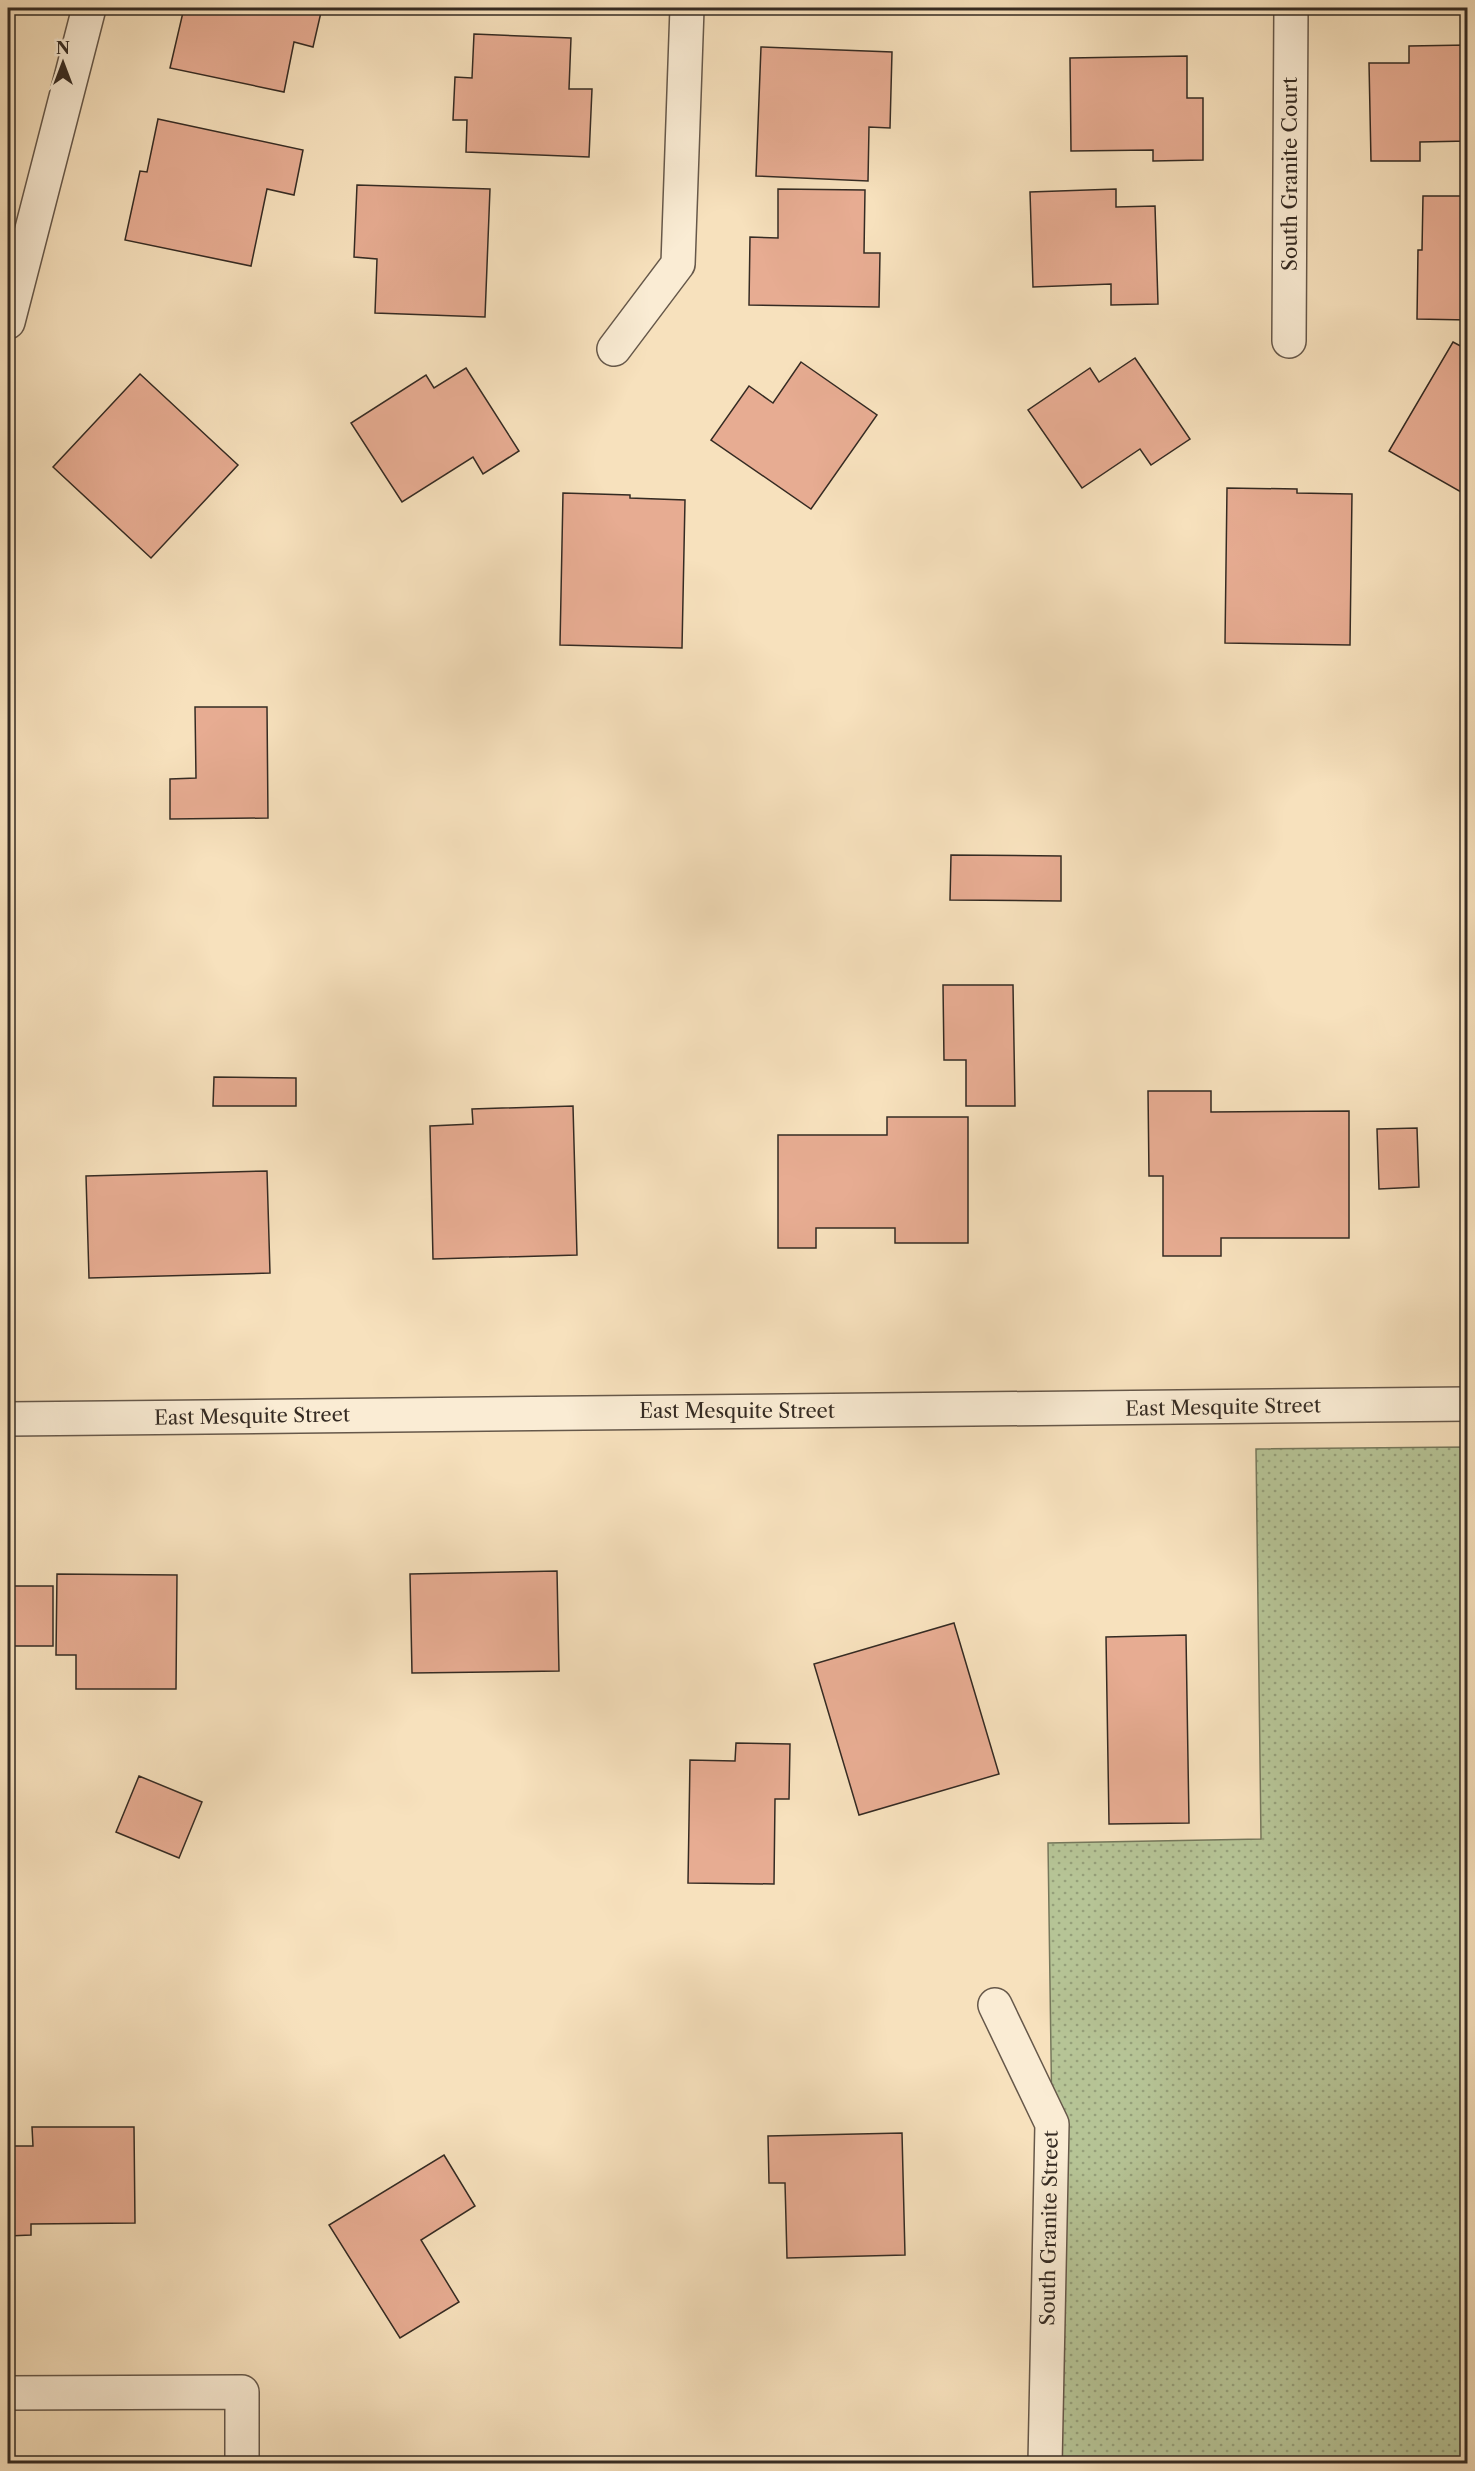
<svg xmlns="http://www.w3.org/2000/svg" width="1475" height="2471" font-family="'Libre Caslon Text',serif">
  <style>
    .grass { fill: url(#grass-dots); stroke: #76785c; stroke-width: 1.5 }
    .building { fill: #e7ac92; stroke: #352b23; stroke-width: 1.5 }
    .lines { fill: none; stroke-linecap: round; stroke-linejoin: round }
    .minor-casing { stroke: #66584a; stroke-width: 36 }
    .minor { stroke: #faecd4; stroke-width: 33 }
    .labels { text-anchor: middle; dominant-baseline: central; stroke-width: 4.5; stroke-linejoin: round; paint-order: stroke }
    .street-label { font-size: 20px; fill: #352b23; stroke: #faecd4 }
  </style>
  <defs>
    <pattern id="grass-dots" width="8" height="8" patternUnits="userSpaceOnUse" patternTransform="scale(1.5)"><rect width="8" height="8" fill="#b6c496"/><path d="M2 2h.1M6 6h.1" fill="none" stroke="#959f7a" stroke-width="1.8" stroke-linecap="round"/></pattern>
  </defs>
  <rect width="100%" height="100%" fill="#f7e1bd"/>
  <filter id="stains"><feTurbulence type="fractalNoise" baseFrequency=".00333" numOctaves="4"/><feColorMatrix values="0 0 0 0 .2 0 0 0 0 .09 0 0 0 0 .02 0 0 0 .5 -.17"/></filter>
  <radialGradient id="worn" r=".72"><stop offset=".6" stop-color="#630" stop-opacity="0"/><stop offset="1" stop-color="#630" stop-opacity=".3"/></radialGradient>
  <polygon class="grass" points="1467,1447 1467,2463 1045,2464 1052,2124 1048,1843 1261,1839 1256,1449"/>
  <g class="building">
    <polygon points="184,8 322,8 313,47 294,42 284,92 170,68"/>
    <polygon points="474,34 571,38 569,89 592,89 589,157 466,152 467,120 453,120 455,77 472,78"/>
    <polygon points="1468,45 1468,141 1420,142 1420,161 1371,161 1369,63 1409,63 1409,46"/>
    <polygon points="761,47 892,52 890,128 869,127 868,181 756,176"/>
    <polygon points="1187,56 1187,98 1203,98 1203,160 1153,161 1153,150 1071,151 1070,58"/>
    <polygon points="158,119 303,150 294,195 267,189 251,266 125,240 140,171 147,172"/>
    <polygon points="357,185 490,189 485,317 375,313 377,259 354,257"/>
    <polygon points="778,189 865,190 864,253 880,253 879,307 749,305 750,237 778,238"/>
    <polygon points="1116,189 1116,207 1155,206 1158,304 1111,305 1111,284 1033,287 1030,192"/>
    <polygon points="1423,196 1468,196 1468,320 1417,319 1418,250 1422,250"/>
    <polygon points="1453,342 1468,350 1468,496 1389,451"/>
    <polygon points="1135,358 1190,439 1151,465 1140,449 1082,488 1028,410 1090,368 1099,382"/>
    <polygon points="801,362 877,415 811,509 711,440 749,386 773,403"/>
    <polygon points="466,368 519,451 483,474 473,457 402,502 351,423 426,375 434,388"/>
    <polygon points="140,374 238,465 151,558 53,467"/>
    <polygon points="1227,488 1297,489 1297,493 1352,494 1350,645 1225,643"/>
    <polygon points="563,493 630,495 630,498 685,500 682,648 560,645"/>
    <polygon points="195,707 267,707 268,818 170,819 170,779 196,778"/>
    <polygon points="951,855 1061,856 1061,901 950,900"/>
    <polygon points="943,985 1013,985 1015,1106 966,1106 966,1060 944,1060"/>
    <polygon points="214,1077 296,1078 296,1106 213,1106"/>
    <polygon points="1148,1091 1211,1091 1211,1112 1349,1111 1349,1238 1221,1238 1221,1256 1163,1256 1163,1176 1149,1176"/>
    <polygon points="573,1106 577,1255 433,1259 430,1126 473,1124 472,1109"/>
    <polygon points="887,1117 968,1117 968,1243 895,1243 895,1228 816,1228 816,1248 778,1248 778,1135 887,1135"/>
    <polygon points="1417,1128 1419,1187 1379,1189 1377,1129"/>
    <polygon points="267,1171 270,1273 89,1278 86,1176"/>
    <polygon points="557,1571 559,1671 412,1673 410,1574"/>
    <polygon points="57,1574 177,1575 176,1689 76,1689 76,1655 56,1655"/>
    <rect x="8" y="1586" width="45" height="60"/>
    <polygon points="954,1623 999,1774 859,1815 814,1664"/>
    <polygon points="1186,1635 1189,1823 1109,1824 1106,1637"/>
    <polygon points="736,1743 790,1744 789,1799 775,1799 774,1884 688,1883 690,1760 735,1761"/>
    <polygon points="139,1776 202,1802 179,1858 116,1832"/>
    <polygon points="32,2127 134,2127 135,2223 31,2224 31,2235 8,2236 8,2146 33,2146"/>
    <polygon points="902,2133 905,2255 787,2258 785,2183 769,2183 768,2136"/>
    <polygon points="444,2155 475,2206 421,2240 459,2302 400,2338 329,2225"/>
  </g>
  <g class="lines">
    <g class="minor-casing">
      <g id="minor">
        <polyline points="8,322 89,8"/>
        <polyline points="1289,341 1291,8"/>
        <polyline points="614,349 678,264 687,8"/>
        <polyline points="8,1419 1468,1404"/>
        <polyline points="995,2005 1052,2124 1045,2464"/>
        <polyline points="8,2393 242,2392 242,2464"/>
      </g>
    </g>
    <use href="#minor" class="minor"/>
  </g>
  <g class="labels">
    <g class="street-label">
      <text transform="translate(1290 174) rotate(-90)">South Granite Court</text>
      <text transform="translate(1223 1407) rotate(-1)">East Mesquite Street</text>
      <text x="737" y="1411">East Mesquite Street</text>
      <text transform="translate(252 1416) rotate(-1)">East Mesquite Street</text>
      <text transform="translate(1049 2228) rotate(-89)">South Granite Street</text>
    </g>
  </g>
  <rect width="1475" height="2471" fill="none" stroke="#f7e1bd" stroke-width="30"/>
  <rect x="9" y="9" width="1457" height="2453" fill="none" stroke="#352b23" stroke-width="3"/>
  <rect x="15" y="15" width="1445" height="2441" fill="none" stroke="#352b23" stroke-width="1.5"/>
  <g transform="translate(63 63)" stroke="#faecd4" stroke-width="4.5" paint-order="stroke">
  <path d="M0-4.5L10 22L0 15L-10 22Z" fill="#352b23"/>
  <text y="-9" font-size="16" font-weight="bold" text-anchor="middle" fill="#352b23">N</text>
  </g>
  <rect width="100%" height="100%" filter="url(#stains)"/>
  <rect width="100%" height="100%" fill="url(#worn)"/>
</svg>
